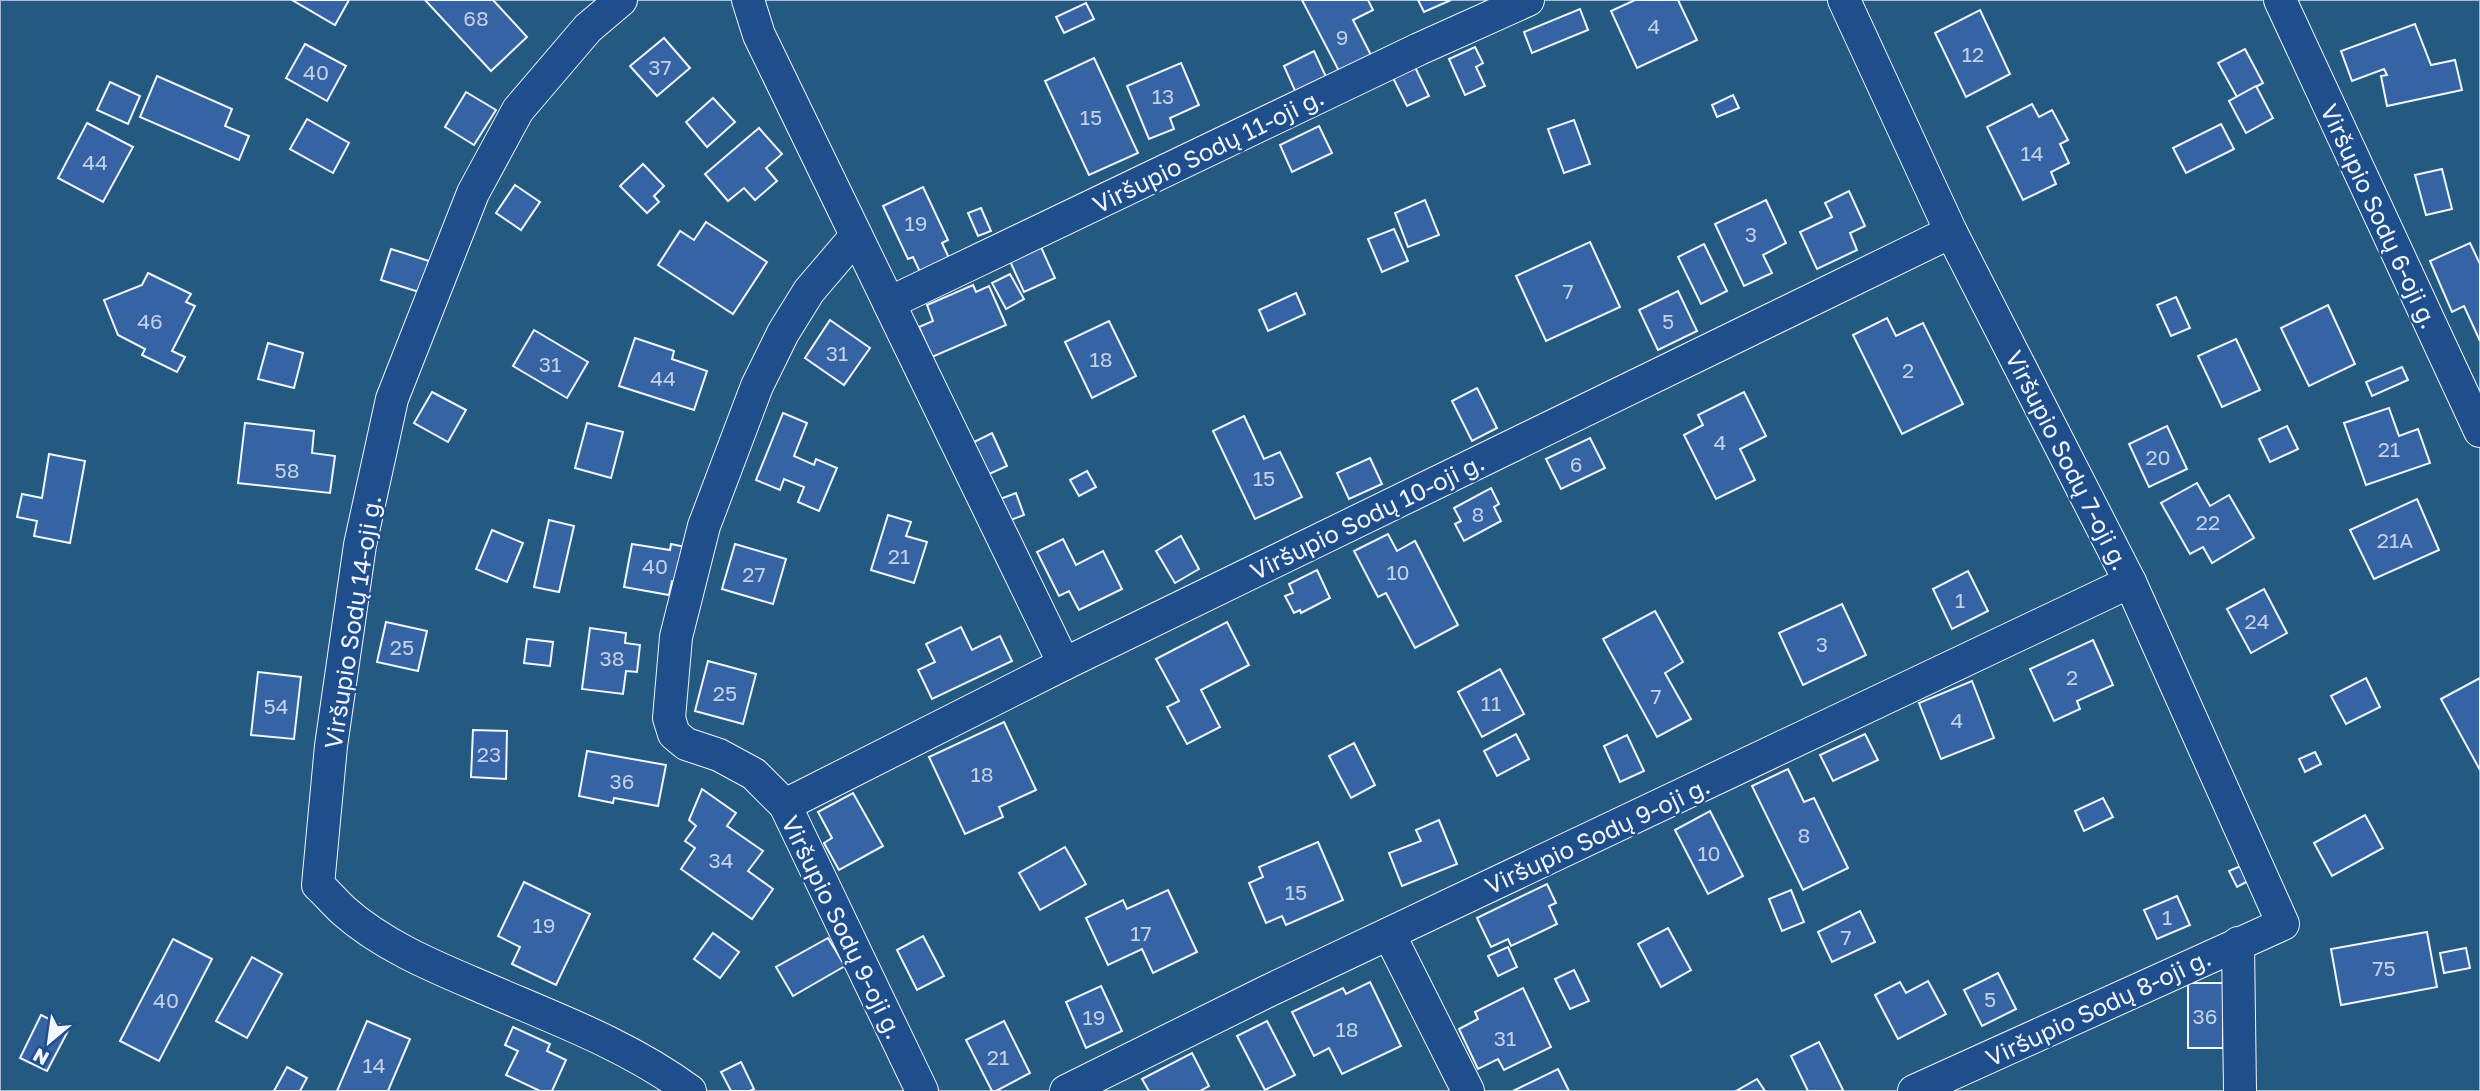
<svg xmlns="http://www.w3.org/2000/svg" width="2480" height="1091" font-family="'Golos Text',sans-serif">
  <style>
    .green { fill: #245a82; stroke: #a8bbd7; stroke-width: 2 }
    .building { fill: #3563a3; stroke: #f2f6ff; stroke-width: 2 }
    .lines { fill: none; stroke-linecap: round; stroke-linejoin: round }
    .minor-casing { stroke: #f2f6ff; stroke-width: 34 }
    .minor { stroke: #1f4e8c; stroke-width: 32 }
    .labels { text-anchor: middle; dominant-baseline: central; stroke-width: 5; stroke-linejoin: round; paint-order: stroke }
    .number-label { font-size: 21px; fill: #c3d1e8 }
    .street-label { font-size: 24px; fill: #f2f6ff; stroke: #1f4e8c }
  </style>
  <rect width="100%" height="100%" fill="#1f4e8c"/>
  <rect class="green" x="0" y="0" width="2480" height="1091"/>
  <g class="building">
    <polygon points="292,0 349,0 335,25"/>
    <polygon points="425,0 493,0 527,37 491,71"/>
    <polygon points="1302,0 1368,0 1373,10 1353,20 1371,55 1339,71"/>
    <polygon points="1418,0 1451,0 1424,12"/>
    <polygon points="1635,0 1678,0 1697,40 1637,68 1611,11"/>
    <polygon points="1086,3 1094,19 1064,33 1056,17"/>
    <polygon points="1580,9 1588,30 1532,53 1524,32"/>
    <polygon points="1980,10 2010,74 1966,97 1935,33"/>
    <polygon points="2415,24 2431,65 2455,60 2462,90 2387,106 2381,76 2387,75 2384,69 2352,81 2341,51"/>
    <polygon points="664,38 690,68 657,96 630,66"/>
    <polygon points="305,44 346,66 327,101 286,78"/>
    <polygon points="1475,47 1483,63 1476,67 1485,86 1465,95 1449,59"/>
    <polygon points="2245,49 2263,83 2237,97 2218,63"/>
    <polygon points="1314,51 1327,79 1296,93 1284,66"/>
    <polygon points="1094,58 1138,153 1089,175 1045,81"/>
    <polygon points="1181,63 1199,105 1170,118 1174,129 1149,139 1127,86"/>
    <polygon points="1414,65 1429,96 1407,106 1392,76"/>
    <polygon points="157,76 232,109 225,126 249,136 239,160 140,117"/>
    <polygon points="110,82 140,96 128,124 97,110"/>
    <polygon points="2256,86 2273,118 2246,133 2229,101"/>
    <polygon points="466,92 496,110 474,145 445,127"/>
    <polygon points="1733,95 1739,108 1717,117 1712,105"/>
    <polygon points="713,98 735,122 707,147 686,122"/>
    <polygon points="2032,104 2039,117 2052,110 2068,140 2060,144 2069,163 2051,172 2056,184 2023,200 1987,127"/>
    <polygon points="307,119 349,143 333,173 290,149"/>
    <polygon points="1574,120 1590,164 1564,173 1548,129"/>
    <polygon points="87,123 133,147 103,202 58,178"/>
    <polygon points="2221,124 2234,149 2186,173 2173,148"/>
    <polygon points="1319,126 1332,153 1292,172 1280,145"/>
    <polygon points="759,128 782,154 766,168 777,181 755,200 744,188 728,201 705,174"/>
    <polygon points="643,164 664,186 654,196 659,202 647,213 620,186"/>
    <polygon points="2442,169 2452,209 2426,215 2415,175"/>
    <polygon points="515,185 540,202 521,230 496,213"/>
    <polygon points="923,187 948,240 942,243 949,258 920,272 913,257 908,259 883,206"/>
    <polygon points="1849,191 1865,226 1850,233 1857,250 1817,269 1800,232 1832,217 1825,203"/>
    <polygon points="1425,200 1439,235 1408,247 1395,213"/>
    <polygon points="1766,200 1786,243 1763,255 1772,273 1744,286 1715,224"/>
    <polygon points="981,208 991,231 978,236 968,213"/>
    <polygon points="706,222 767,262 733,314 658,265 680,231 694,240"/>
    <polygon points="1394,229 1408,261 1382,272 1368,239"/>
    <polygon points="1590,242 1620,307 1546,341 1516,276"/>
    <polygon points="2470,243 2480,264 2480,341 2464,306 2452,312 2430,261"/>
    <polygon points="1704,244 1727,291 1701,304 1678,257"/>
    <polygon points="1040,245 1055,278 1024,292 1009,259"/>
    <polygon points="391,249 429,261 419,292 381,280"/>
    <polygon points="148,273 191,294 186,302 195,306 172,351 185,357 177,372 142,355 145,349 118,335 104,300 142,285"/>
    <polygon points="1010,274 1024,299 1006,309 992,283"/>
    <polygon points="973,285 976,292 989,286 1006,325 932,357 919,327 933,321 927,305"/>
    <polygon points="1678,291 1697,331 1658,350 1639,310"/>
    <polygon points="1296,293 1305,314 1268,331 1259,310"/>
    <polygon points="2176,297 2190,328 2171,336 2157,305"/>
    <polygon points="2328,305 2355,364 2309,386 2281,328"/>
    <polygon points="1887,318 1896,336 1923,323 1963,404 1902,434 1853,335"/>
    <polygon points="830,320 870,348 844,385 805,358"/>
    <polygon points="1109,321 1136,376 1092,398 1065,342"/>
    <polygon points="534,330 588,362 567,398 513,366"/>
    <polygon points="635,338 674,351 672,359 707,371 694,410 619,386"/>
    <polygon points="2236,339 2260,390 2222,407 2198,356"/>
    <polygon points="268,343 303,353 294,388 258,379"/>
    <polygon points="2402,367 2408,380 2372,396 2366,382"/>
    <polygon points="1477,388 1497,428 1472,441 1452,401"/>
    <polygon points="432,392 466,410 448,442 414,423"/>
    <polygon points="1744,392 1766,436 1740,449 1755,480 1716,499 1684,435 1703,425 1698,415"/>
    <polygon points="2389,408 2399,436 2418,429 2430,463 2366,485 2344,423"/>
    <polygon points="783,413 807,423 794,456 814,465 816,459 837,468 819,511 798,502 804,487 784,479 780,490 756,480"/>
    <polygon points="1244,416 1264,459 1280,452 1302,497 1255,519 1213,431"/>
    <polygon points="245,423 314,431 312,453 335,456 330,493 238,483"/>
    <polygon points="587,423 623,432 611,478 575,468"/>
    <polygon points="2167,426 2187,469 2149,487 2129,444"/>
    <polygon points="2287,426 2298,449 2270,462 2259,439"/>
    <polygon points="992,433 1007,466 987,475 972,443"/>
    <polygon points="1590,438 1605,468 1561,489 1546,459"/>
    <polygon points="49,454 85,461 70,543 34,536 37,521 17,517 22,494 42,498"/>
    <polygon points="1370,458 1382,484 1349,499 1337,473"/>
    <polygon points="1087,471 1096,487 1079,496 1070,480"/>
    <polygon points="2197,483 2210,506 2229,495 2254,538 2212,563 2203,547 2190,554 2161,503"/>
    <polygon points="1491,488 1499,504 1494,507 1501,521 1464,541 1455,524 1461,521 1454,508"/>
    <polygon points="1016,493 1024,515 1008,521 1000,499"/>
    <polygon points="2417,499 2439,550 2374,579 2350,530"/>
    <polygon points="888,515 911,522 906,536 927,542 914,583 871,570"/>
    <polygon points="549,520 574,526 559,592 534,587"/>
    <polygon points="492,530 523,543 507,582 476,569"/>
    <polygon points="1388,534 1397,551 1415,541 1458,625 1415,648 1386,593 1378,597 1354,551"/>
    <polygon points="1181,536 1199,569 1175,583 1156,551"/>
    <polygon points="1063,539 1076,565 1103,551 1122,589 1079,610 1069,591 1059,596 1037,552"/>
    <polygon points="632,544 670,550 671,544 685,547 679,582 672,581 669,595 624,587"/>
    <polygon points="735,544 786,559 773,604 722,589"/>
    <polygon points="1317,570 1330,598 1301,613 1300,610 1294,613 1285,596 1293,593 1289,584"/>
    <polygon points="1968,571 1988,611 1952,629 1933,589"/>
    <polygon points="2264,589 2287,633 2251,653 2227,609"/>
    <polygon points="1842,604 1866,655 1803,685 1779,633"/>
    <polygon points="1655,611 1683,662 1665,673 1691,719 1657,737 1603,639"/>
    <polygon points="386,622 427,631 418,671 377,662"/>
    <polygon points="1227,622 1249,665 1201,690 1220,727 1187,744 1167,707 1179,701 1156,659"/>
    <polygon points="961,627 972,650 1000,636 1012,661 932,699 918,670 935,662 926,644"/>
    <polygon points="590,628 626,633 625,643 640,645 637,672 626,671 623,694 582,689"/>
    <polygon points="527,639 553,642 550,666 524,663"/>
    <polygon points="2093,640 2113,685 2077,701 2080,709 2054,721 2030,669"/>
    <polygon points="708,661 756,674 743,724 695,711"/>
    <polygon points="1500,669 1524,714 1482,737 1458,692"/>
    <polygon points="258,672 301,677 294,739 251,735"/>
    <polygon points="2366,678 2380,707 2346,724 2331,696"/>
    <polygon points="2480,678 2480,770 2441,699"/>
    <polygon points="1972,681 1994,738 1941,759 1919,703"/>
    <polygon points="1004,722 1036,790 999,807 1003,817 965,834 929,757"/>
    <polygon points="473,730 507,731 506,779 471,777"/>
    <polygon points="1516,734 1529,759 1497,776 1484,751"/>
    <polygon points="1865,734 1878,760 1833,781 1820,755"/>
    <polygon points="1627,735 1644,771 1620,782 1604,746"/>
    <polygon points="1354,743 1375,785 1351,798 1329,756"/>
    <polygon points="587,751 666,765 658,806 614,798 613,803 579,796"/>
    <polygon points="2315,752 2321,764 2305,772 2299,759"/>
    <polygon points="1788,769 1804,802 1814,798 1848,868 1803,890 1752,786"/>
    <polygon points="702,789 736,813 727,826 763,851 748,871 773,889 752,919 681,869 695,848 685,841 696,826 689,820"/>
    <polygon points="853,793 883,846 839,870 824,843 832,838 818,812"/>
    <polygon points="2103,798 2113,817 2084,831 2075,811"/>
    <polygon points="1710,811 1743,876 1708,894 1675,830"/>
    <polygon points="2365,815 2383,848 2332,876 2314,843"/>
    <polygon points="1439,820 1457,864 1402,886 1389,853 1421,841 1416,830"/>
    <polygon points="1318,842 1343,900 1286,925 1282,916 1266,923 1249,883 1263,877 1259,867"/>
    <polygon points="1065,847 1086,884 1040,910 1019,873"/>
    <polygon points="2243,865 2250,880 2237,887 2229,871"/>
    <polygon points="524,882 590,914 556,985 512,964 520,947 498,936"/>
    <polygon points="1547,884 1556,903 1549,906 1557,924 1511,946 1508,939 1491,947 1477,918"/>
    <polygon points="1168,890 1197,952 1153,973 1142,949 1108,965 1086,918 1123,900 1127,909"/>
    <polygon points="1791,890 1804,922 1782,931 1769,899"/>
    <polygon points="2177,896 2190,925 2157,939 2144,910"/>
    <polygon points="1860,911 1875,942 1832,962 1818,932"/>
    <polygon points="1668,928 1691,970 1661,987 1638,944"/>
    <polygon points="2427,932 2437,987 2341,1005 2331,949"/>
    <polygon points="713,933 739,952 720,978 694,959"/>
    <polygon points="923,936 944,976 917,990 897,950"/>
    <polygon points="828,938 845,966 793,996 776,967"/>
    <polygon points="173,939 212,959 159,1061 120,1041"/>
    <polygon points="1508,947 1517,967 1498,976 1488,956"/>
    <polygon points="2466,948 2470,968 2444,973 2440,953"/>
    <polygon points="252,957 282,974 247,1038 216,1021"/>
    <polygon points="1574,970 1589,1001 1570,1009 1555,979"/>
    <polygon points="1998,973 2016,1009 1982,1026 1964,990"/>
    <polygon points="1928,981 1946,1014 1898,1039 1875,995 1900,982 1906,993"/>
    <polygon points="1370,982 1401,1046 1342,1074 1329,1048 1314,1056 1292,1012 1343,988 1346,994"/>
    <rect x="2188" y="983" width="35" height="65"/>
    <polygon points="1101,986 1122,1031 1086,1048 1066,1002"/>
    <polygon points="1523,988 1551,1047 1504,1070 1498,1059 1478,1069 1459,1029 1478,1019 1475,1012"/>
    <polygon points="41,1015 69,1029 47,1071 20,1058"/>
    <polygon points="367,1021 410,1039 388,1091 337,1091"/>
    <polygon points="1004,1021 1030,1073 996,1091 992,1091 966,1040"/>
    <polygon points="1267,1021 1295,1075 1265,1090 1237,1036"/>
    <polygon points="513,1027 550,1044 547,1051 566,1060 552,1091 540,1091 506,1075 518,1051 505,1045"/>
    <polygon points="1819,1042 1843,1090 1841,1091 1808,1091 1791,1056"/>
    <polygon points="1192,1053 1209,1086 1200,1091 1149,1091 1142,1079"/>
    <polygon points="741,1062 754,1089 750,1091 731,1091 721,1072"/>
    <polygon points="287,1067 307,1078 300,1091 274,1091"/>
    <polygon points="1558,1069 1569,1091 1513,1091"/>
    <polygon points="1757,1079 1765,1091 1736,1091"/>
  </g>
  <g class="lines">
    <g class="minor-casing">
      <g id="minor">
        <path d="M621,0L588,28L518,110L473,193L392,399L360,545L331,746L318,885C327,893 335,903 344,911C381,944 430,965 475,984C548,1016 625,1043 690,1091"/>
        <polyline points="748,0 759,35 1064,664"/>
        <polyline points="1844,0 1951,232 2130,582 2283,924 1914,1091"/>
        <polyline points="2280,0 2480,431"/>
        <polyline points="856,236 809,291 783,333 757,386 704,526 676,637 669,718 674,734 686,744 719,755 754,774 785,805 922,1091"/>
        <polyline points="889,303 1419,49 1528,0"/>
        <polyline points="785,805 1064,664 1951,232"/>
        <polyline points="1389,934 1468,1091"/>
        <polyline points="2238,943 2240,1091"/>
        <polyline points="1066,1091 1268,991 2130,582"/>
      </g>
    </g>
    <use href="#minor" class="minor"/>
  </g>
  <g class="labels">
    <g class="number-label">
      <text x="476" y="18">68</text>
      <text x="1654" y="26">4</text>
      <text x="1342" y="37">9</text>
      <text x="1973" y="54">12</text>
      <text x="660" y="67">37</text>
      <text x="316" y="72">40</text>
      <text x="1163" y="96">13</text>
      <text x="1091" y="117">15</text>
      <text x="2032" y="153">14</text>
      <text x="95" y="162">44</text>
      <text x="916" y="223">19</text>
      <text x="1751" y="234">3</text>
      <text x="1568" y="291">7</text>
      <text x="150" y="321">46</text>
      <text x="1668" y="321">5</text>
      <text x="837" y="353">31</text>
      <text x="1101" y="359">18</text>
      <text x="550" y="364">31</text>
      <text x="1908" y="370">2</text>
      <text x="663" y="378">44</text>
      <text x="1720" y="442">4</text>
      <text x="2389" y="449">21</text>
      <text x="2158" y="457">20</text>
      <text x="1576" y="464">6</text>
      <text x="287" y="470">58</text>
      <text x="1264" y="478">15</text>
      <text x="1478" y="514">8</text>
      <text x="2208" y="522">22</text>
      <text x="2395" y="540">21A</text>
      <text x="899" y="556">21</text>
      <text x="655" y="566">40</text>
      <text x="1398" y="572">10</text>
      <text x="754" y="574">27</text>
      <text x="1960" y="600">1</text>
      <text x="2257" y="621">24</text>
      <text x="1822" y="644">3</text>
      <text x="402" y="647">25</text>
      <text x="612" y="658">38</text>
      <text x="2072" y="677">2</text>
      <text x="725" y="693">25</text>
      <text x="1656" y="696">7</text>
      <text x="1491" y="703">11</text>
      <text x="276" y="706">54</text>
      <text x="1957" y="720">4</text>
      <text x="489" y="754">23</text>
      <text x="982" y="774">18</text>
      <text x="622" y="781">36</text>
      <text x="1804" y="835">8</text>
      <text x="1709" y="853">10</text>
      <text x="721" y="860">34</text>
      <text x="1296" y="892">15</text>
      <text x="2167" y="917">1</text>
      <text x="544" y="925">19</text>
      <text x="1141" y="933">17</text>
      <text x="1846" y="937">7</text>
      <text x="2384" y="968">75</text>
      <text x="1990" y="999">5</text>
      <text x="166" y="1000">40</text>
      <text x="2205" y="1016">36</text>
      <text x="1094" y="1017">19</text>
      <text x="1347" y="1029">18</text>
      <text x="1505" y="1038">31</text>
      <text x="998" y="1057">21</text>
      <text x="374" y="1065">14</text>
    </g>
    <g class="street-label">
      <text transform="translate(1208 150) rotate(-26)">Viršupio Sodų 11-oji g.</text>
      <text transform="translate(2380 216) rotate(65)">Viršupio Sodų 6-oji g.</text>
      <text transform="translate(2068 460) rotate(63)">Viršupio Sodų 7-oji g.</text>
      <text transform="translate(1367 516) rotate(-26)">Viršupio Sodų 10-oji g.</text>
      <text transform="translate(352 622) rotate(-81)">Viršupio Sodų 14-oji g.</text>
      <text transform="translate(1597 835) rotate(-25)">Viršupio Sodų 9-oji g.</text>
      <text transform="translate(843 927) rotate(64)">Viršupio Sodų 9-oji g.</text>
      <text transform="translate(2098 1007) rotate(-25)">Viršupio Sodų 8-oji g.</text>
    </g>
  </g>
  <g transform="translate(49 1042) rotate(209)" stroke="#1f4e8c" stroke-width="5" paint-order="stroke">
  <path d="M0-5L12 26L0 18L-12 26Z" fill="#f2f6ff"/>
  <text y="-10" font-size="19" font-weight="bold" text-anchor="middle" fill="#f2f6ff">N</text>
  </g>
</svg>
